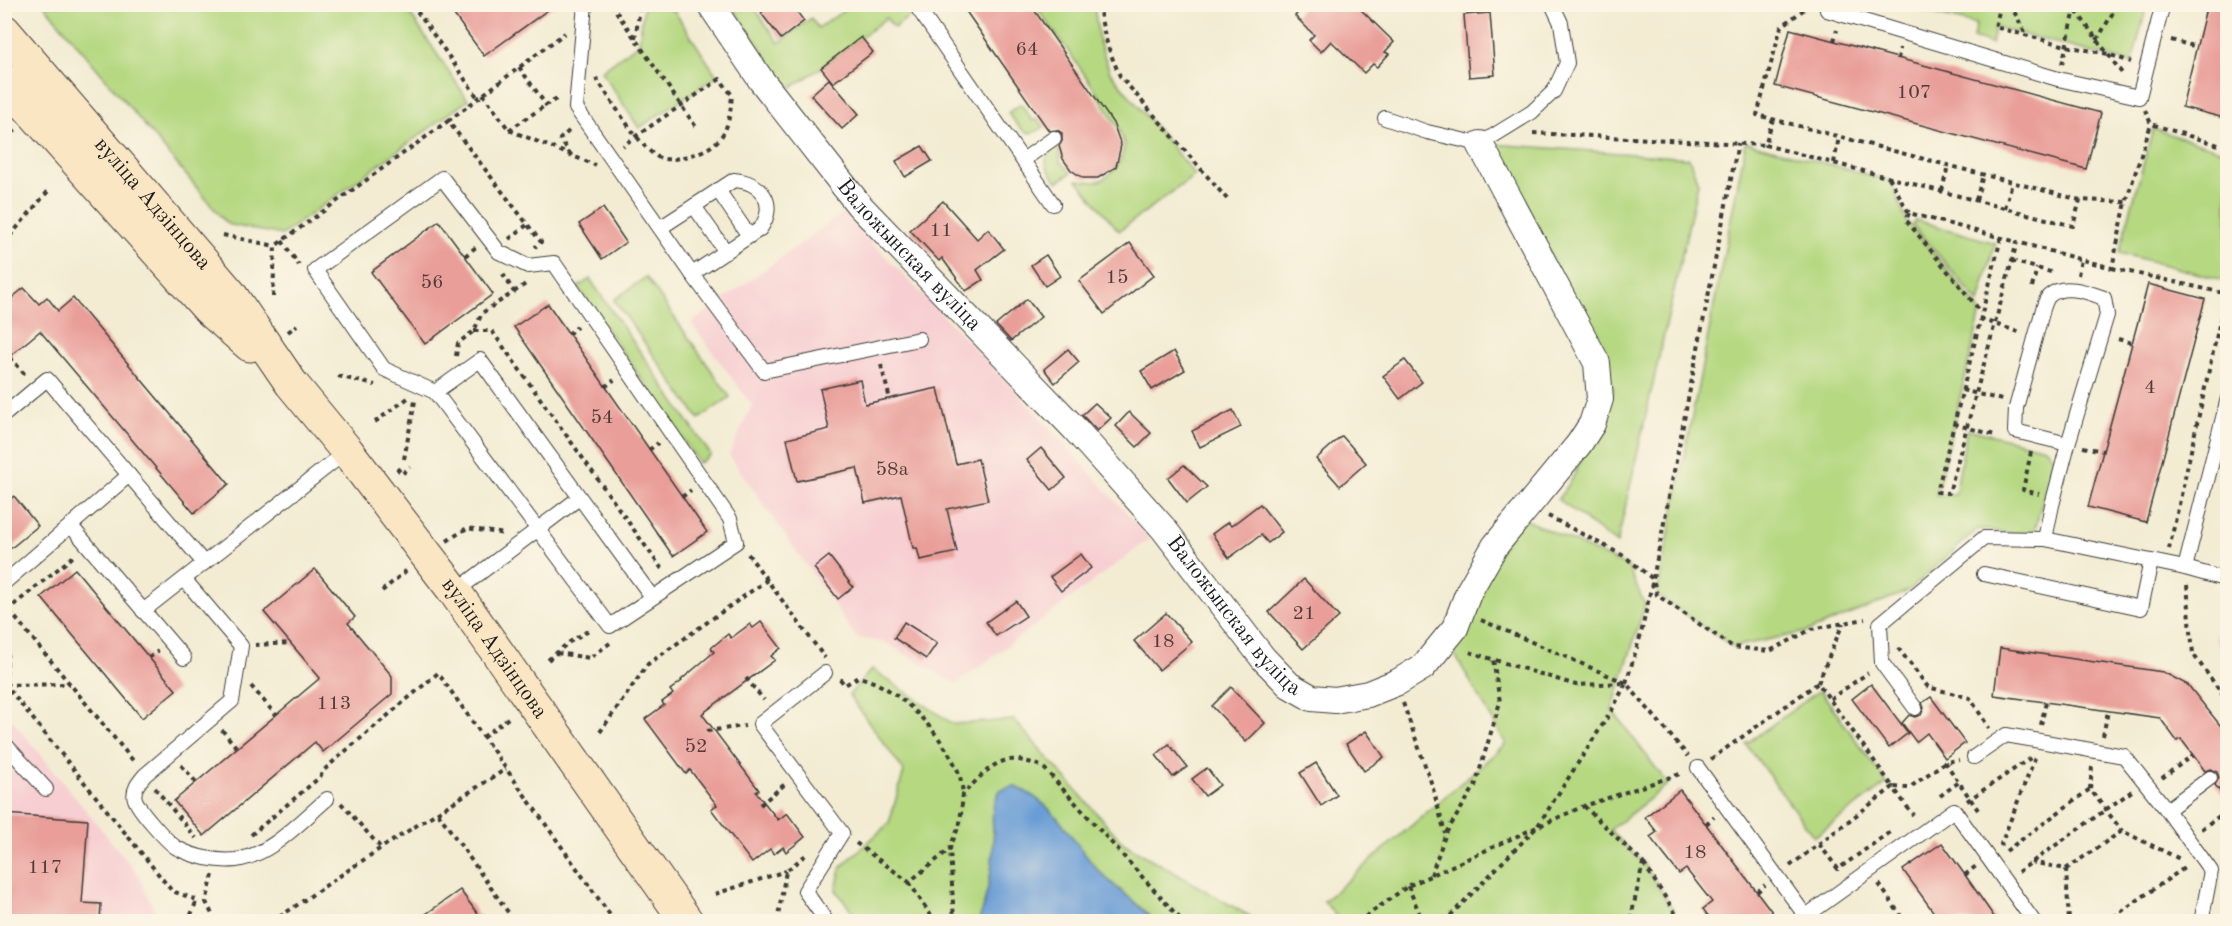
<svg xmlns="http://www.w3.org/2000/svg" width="2232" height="926" font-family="'Old Standard TT',serif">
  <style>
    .built { fill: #f7cfd2 }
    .green { fill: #b5d881; stroke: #687a4e; stroke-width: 1.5 }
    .water { fill: #6a9dd5; stroke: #435c78; stroke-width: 1.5 }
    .building { fill: #e99e99 }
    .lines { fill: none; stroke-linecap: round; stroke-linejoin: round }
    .lane-casing { stroke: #3c3b37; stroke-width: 16 }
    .street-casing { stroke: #3c3b37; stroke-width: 28 }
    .secondary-casing { stroke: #3c3b37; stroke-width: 35 }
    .path { stroke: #3c3b37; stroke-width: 4; stroke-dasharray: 4.5 4.5; stroke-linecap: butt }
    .lane { stroke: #fff; stroke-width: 14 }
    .street { stroke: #fff; stroke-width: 26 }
    .secondary { stroke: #fbe6c4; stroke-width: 33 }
    .labels { text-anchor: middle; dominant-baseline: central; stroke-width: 4.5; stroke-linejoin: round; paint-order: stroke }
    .number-label { font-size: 20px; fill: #4f3c3b }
    .street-label { font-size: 22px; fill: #1c1c1c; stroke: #fcf5e5 }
  </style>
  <rect width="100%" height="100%" fill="#fcf5e5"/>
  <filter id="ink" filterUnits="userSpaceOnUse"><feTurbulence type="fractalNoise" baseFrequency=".0167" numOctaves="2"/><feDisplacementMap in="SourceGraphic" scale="12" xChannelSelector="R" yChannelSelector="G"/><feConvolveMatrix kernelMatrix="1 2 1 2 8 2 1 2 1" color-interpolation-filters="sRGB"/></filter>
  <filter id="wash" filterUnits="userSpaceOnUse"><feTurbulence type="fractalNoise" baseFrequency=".008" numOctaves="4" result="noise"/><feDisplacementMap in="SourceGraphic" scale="24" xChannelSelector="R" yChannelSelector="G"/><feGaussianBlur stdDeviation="1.35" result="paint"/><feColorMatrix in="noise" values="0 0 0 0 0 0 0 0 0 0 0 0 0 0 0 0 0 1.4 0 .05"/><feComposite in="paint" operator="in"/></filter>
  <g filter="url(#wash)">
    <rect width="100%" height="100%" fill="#f3ecd3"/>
    <g class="built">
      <polygon points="843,213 1006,380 1150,539 956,684 887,643 857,638 729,455 752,405 691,323"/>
      <polygon points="2227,596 2228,657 2227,657 2215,640"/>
      <polygon points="4,710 137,873 159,921 5,921"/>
    </g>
    <g class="green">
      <polygon points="660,4 675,12 717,76 639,128 601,71 639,43 644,5"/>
      <polygon points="44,5 404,5 468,100 282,235 227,224"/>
      <polygon points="731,5 752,5 779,43 811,18 818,28 852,5 904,5 912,14 894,28 886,18 821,68 792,87 784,82"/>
      <path d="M1035,5H1094L1099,41L1110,72L1195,175L1119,231L1077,180C1096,183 1101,184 1114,170C1120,164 1124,153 1124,145C1123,123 1051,28 1035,5Z"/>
      <polygon points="1898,5 1898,4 2147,5 2132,63 1995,27 1992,44 1973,38 1976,24"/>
      <path d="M1021,104L1033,121L1037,119L1044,127C1025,141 1020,127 1008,113Z"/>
      <polygon points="2153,129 2227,152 2227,281 2119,253"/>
      <polygon points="1746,142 1891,181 1906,220 1981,312 1936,495 1955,495 1967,429 2045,448 2054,459 2033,536 1978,529 1908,591 1806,632 1733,647 1657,595"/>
      <polygon points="1492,144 1689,158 1698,183 1617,544 1558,499 1571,481 1614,390 1591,336"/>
      <path d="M1054,146L1060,152V161L1071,173L1057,182C1047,169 1040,160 1054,146Z"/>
      <polygon points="1916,220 1995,243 1979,303 1913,225"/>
      <polygon points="646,277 730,397 699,419 614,300"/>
      <polygon points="590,279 711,455 699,463 578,287"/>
      <polygon points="1520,517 1628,567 1645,605 1612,710 1668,784 1610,830 1643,863 1681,921 1340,921 1324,901 1506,744 1446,639"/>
      <polygon points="872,669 953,724 1014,720 1123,843 1258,921 859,921 836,890 841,867 889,823 904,771 849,695"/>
      <polygon points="1820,690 1887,783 1814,837 1746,744"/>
    </g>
    <path class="water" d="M1014,786C1059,805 1068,837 1099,871C1115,888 1135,900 1151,918L1148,921H979C986,898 992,874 993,849C995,824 987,814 1000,790Z"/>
    <g id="blocks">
      <g class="building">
        <polygon points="446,4 556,4 484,56"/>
        <polygon points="772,4 791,4 804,21 781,39 761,13"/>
        <polygon points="961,4 1030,4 1113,123 1121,145 1116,167 1098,178 1083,178 1071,170 1063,159 1059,146 1062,141 1062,133 1057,130 1049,131"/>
        <polygon points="1305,4 1355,4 1394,42 1385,52 1389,54 1377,67 1373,64 1364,73 1331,41 1321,52 1309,40 1314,35 1295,16"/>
        <polygon points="2207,4 2228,4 2228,119 2182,107"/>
        <polygon points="1490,13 1495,75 1469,77 1464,15"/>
        <polygon points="1790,29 2101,113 2086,169 1775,86"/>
        <polygon points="861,37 873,52 833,83 821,68"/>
        <polygon points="829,79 859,114 842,129 811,95"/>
        <polygon points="922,146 932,161 905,177 896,161"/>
        <polygon points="943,201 977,239 988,229 1004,249 977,270 983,280 966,291 942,258 939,261 910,230"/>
        <polygon points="603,208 626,242 602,259 579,224"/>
        <polygon points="439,221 493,294 425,344 371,272"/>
        <polygon points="1130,243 1154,275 1104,314 1079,281"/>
        <polygon points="1046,255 1060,276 1045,286 1031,265"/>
        <polygon points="2148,284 2205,299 2146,522 2088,507"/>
        <polygon points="24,288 39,304 47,297 58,311 73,298 229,484 194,513 40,331 4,361 4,304"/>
        <polygon points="1027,299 1041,317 1011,341 996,325"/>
        <polygon points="548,304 707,532 673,556 514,327"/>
        <polygon points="1068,349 1079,362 1055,383 1044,369"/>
        <polygon points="1174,351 1185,370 1152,390 1141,371"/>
        <polygon points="1405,360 1422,382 1400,399 1383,376"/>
        <polygon points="860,380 865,404 938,388 956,464 978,459 988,500 947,509 957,552 920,560 917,548 913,548 901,495 865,503 857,468 797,481 787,439 829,429 820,389"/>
        <polygon points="1095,403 1111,418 1097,431 1082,415"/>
        <polygon points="1233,410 1241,427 1200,447 1192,431"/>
        <polygon points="1129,412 1151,433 1137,447 1116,426"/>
        <polygon points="1342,436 1366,463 1340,486 1316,459"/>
        <polygon points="1041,448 1066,478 1052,490 1027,460"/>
        <polygon points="1184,465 1207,487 1187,503 1168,478"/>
        <polygon points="14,496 38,526 4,554 4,504"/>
        <polygon points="1260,504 1282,532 1268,543 1261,535 1229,558 1212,534 1228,522 1231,526"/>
        <polygon points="1081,554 1091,568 1061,591 1050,577"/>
        <polygon points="829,556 853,587 838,599 814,568"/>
        <polygon points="75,569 176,690 142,718 41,597"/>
        <polygon points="315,569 355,617 348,623 392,676 392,694 323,752 315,742 204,836 174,801 320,678 264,612"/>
        <polygon points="1304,579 1339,617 1303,649 1269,612"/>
        <polygon points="1016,601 1026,616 996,636 986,622"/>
        <polygon points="1166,613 1192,642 1159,670 1134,641"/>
        <polygon points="761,622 781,648 771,656 775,660 702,714 759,790 756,792 778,820 787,813 805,837 786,852 783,847 774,854 770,849 752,863 711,809 717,805 690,770 686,774 645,719 664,705 662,702 673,694 670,690 682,681 681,680 714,652 711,648 728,634 731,638 750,624 753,628"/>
        <polygon points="904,622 937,643 926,659 894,638"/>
        <polygon points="2000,648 2163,672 2188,685 2228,735 2228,802 2215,785 2219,778 2217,772 2210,769 2205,771 2181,739 2177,741 2160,718 1994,695"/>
        <polygon points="1871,684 1908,733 1889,748 1852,699"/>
        <polygon points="1231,687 1265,723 1246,742 1212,706"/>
        <polygon points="1931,697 1965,743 1945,758 1927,733 1916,742 1902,723 1909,715 1915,717 1921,715 1924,708 1922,703"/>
        <polygon points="1366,731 1384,757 1364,771 1346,744"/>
        <polygon points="1169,744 1187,767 1173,777 1156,755"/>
        <polygon points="1316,763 1337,795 1321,806 1300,773"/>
        <polygon points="1207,768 1220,785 1205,796 1192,779"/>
        <polygon points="1680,790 1757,892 1779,921 1712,921 1703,909 1712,902 1686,869 1679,874 1650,837 1657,832 1645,817"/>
        <polygon points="4,814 88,820 82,903 101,904 100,921 4,921"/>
        <polygon points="1942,843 1965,875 1997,921 1940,921 1903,870"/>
        <polygon points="460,890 483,921 416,921"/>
      </g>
    </g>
  </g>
  <g filter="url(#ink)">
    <use href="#blocks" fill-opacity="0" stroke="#3c3b37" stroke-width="1.5"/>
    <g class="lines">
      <g class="lane-casing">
        <g id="lane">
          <polyline points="585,4 576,108 692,274 764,371 919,339"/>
          <polyline points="915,4 1053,204"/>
          <polyline points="1827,10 2058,79 2139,97 2163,4"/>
          <polyline points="1385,118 1427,132 1480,144 1532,112 1554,91 1567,63 1561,23 1552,4"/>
          <polyline points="1023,160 1054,138"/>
          <polygon points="442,178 499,252 528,266 554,263 730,519 736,542 610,626 435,392 384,369 315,270"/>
          <polyline points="718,190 749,236"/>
          <polyline points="694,206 726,252"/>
          <path d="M660,228L734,180C762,182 778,204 760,229L692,274"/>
          <polyline points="435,392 480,360 652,597"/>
          <polyline points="4,415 47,379 204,563"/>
          <polyline points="71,526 184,658"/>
          <path d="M2045,539L2052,505L2068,444L2015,431L2016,408L2043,309C2044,306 2046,299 2049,296C2063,282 2090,293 2104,298L2107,315L2068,444"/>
          <polyline points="2185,568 2228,398"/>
          <polyline points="1984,574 2141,608 2151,561"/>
          <path d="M184,579L241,646L232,701L145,775C139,782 132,790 135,799C138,809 168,843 177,848C194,857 217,862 236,860C271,855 301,821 327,799"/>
          <polyline points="4,583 129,475"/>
          <polyline points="455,592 579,498"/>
          <polyline points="143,611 347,451"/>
          <polyline points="825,673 760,724 842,833 805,891 827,922"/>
          <polyline points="1915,708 1882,663 1880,624 1984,538 2045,539 2185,568 2228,580"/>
          <polyline points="4,743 46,789"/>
          <polyline points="1974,757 2006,735 2124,756 2167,810 2211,871 2201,922"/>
          <polyline points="1698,768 1810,922"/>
          <polyline points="2167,810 2210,778"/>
          <polyline points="1806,916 1954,810 2034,922"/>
        </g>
      </g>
      <g class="street-casing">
        <g id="street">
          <path id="s1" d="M710,4L761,80L859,205L1075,429L1163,528L1263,658L1289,685L1312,698L1335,700L1368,694L1398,682L1423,667L1455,628L1469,591L1495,546L1579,444L1592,424L1600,399L1597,363L1480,144"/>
        </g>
      </g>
      <g class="secondary-casing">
        <g id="secondary">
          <path id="s2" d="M4,31L230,294L291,383L347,451L455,592L687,922"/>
          <polyline points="4,80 208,308 250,345"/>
        </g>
      </g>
      <g class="path">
        <polyline points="412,4 478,98"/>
        <polyline points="611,4 696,127"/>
        <path d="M1099,4C1102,31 1109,52 1120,76L1227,199"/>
        <polyline points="1811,4 1781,27 1757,115 2080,200 2126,202"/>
        <polyline points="1898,4 1901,4"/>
        <polyline points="2001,4 1995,27 2066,46 2108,54 2131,62"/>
        <polyline points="2010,4 2027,36"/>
        <polyline points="2071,4 2124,76"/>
        <polyline points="635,38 641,4"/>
        <polyline points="2097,40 2118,4"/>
        <polyline points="2171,40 2197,47"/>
        <polyline points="1834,41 1837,30"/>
        <polyline points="1898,59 1900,48"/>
        <polyline points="2062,64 2075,10 2083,4"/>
        <polyline points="519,67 546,105 560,97"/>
        <path d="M596,78C608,95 642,152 660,158C668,161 680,158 688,156C724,146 729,130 732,95L720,79L636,136L623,146"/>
        <polyline points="483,94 509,130 595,165"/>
        <polyline points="2145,110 2151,124 2228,148"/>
        <polyline points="1773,119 1765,145 2073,226 2080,200"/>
        <polyline points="448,121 565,33"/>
        <polyline points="509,130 546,105"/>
        <polyline points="1533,133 1765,145"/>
        <polyline points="7,138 16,130"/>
        <polyline points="571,155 560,139 571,129"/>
        <polyline points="1834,163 1839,137"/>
        <polyline points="1889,177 1909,213 2017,242"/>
        <polyline points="1942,191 1948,165"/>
        <polyline points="1976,200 1983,175"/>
        <polyline points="2005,208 2012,183"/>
        <polyline points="1909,213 1906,220 1981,312"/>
        <polyline points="223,235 275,246"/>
        <polyline points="2001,238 1937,492 1949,493 2017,242 2112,268 2126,202 2151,124"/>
        <polyline points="509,239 527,225"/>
        <polyline points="282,241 299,265"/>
        <polyline points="4,243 50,189"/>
        <polyline points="465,256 476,247"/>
        <polyline points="2012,261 2054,273"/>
        <polyline points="2112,268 2228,294"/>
        <polyline points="2078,275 2081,260"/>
        <polyline points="2032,287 2037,268"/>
        <polyline points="514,292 527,283"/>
        <polyline points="273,297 275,246 448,121 541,242 535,247"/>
        <polyline points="1980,319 2019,332"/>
        <polyline points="474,331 492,331 664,572"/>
        <polyline points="288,332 297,325"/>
        <polyline points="568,334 577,327"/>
        <polyline points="2118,339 2132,343"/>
        <polyline points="456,356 458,343 474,331 482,313 514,292 503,274"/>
        <polyline points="10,357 27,377"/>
        <polyline points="881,365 890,399"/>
        <polyline points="338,376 375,385"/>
        <polyline points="605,387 614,380"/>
        <polyline points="1962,390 2002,400"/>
        <polyline points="375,422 408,398"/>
        <polyline points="1954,424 1995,435"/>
        <polyline points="2083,447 2103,451"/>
        <polyline points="649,450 658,443"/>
        <polyline points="2031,452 2023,490 2039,494"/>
        <polyline points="404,459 415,401"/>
        <polyline points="397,468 402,474 410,467"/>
        <polyline points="682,497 691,490"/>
        <polyline points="1548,516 1624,556 1653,579 1657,595 1733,647 1770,651 1812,629 1865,619"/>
        <polyline points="447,541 467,528 504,534"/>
        <polyline points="2169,549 2226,294"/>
        <polyline points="748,554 767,580"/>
        <polyline points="2187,585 2193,654 2228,702"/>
        <polyline points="382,591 407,570"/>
        <polyline points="4,604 135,763"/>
        <polyline points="1481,620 1626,683 1688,756"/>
        <polyline points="255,645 291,643"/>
        <polyline points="1898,648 1928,687 1970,698 1989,728"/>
        <polyline points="557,653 590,658 610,643"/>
        <polyline points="149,658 158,651"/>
        <polyline points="548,660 568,643 589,630"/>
        <polyline points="746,678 764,700"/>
        <path d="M840,679L845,685L858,677C899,686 941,733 958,771C961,778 962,786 963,794"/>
        <polyline points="4,683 172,891 197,900 188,922"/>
        <polyline points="1626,683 1641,634 1653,579 1738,143"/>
        <polyline points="1818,683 1843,623"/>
        <polyline points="6,684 9,609 75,555"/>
        <polyline points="5,685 70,684"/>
        <polyline points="251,686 276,715"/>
        <polyline points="1830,699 1868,673"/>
        <polyline points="1403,703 1432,785 1445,833"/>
        <polyline points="2041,725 2046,702"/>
        <polyline points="222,730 237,748"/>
        <polyline points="707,731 745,726"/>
        <polyline points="600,732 648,664 767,580 825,658"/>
        <polyline points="2103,736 2108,711"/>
        <polyline points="483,737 511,716"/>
        <polyline points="1711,759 1818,683 1893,787 1909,788 1945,762 1959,760"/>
        <polyline points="1945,762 1978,810"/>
        <polyline points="181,765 196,782"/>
        <polyline points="2092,767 2090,789 2122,831"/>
        <polyline points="2162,778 2193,755"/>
        <polyline points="155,788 196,838"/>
        <polyline points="1940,796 1959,782"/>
        <polyline points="1967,801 2032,757"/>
        <polyline points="341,803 381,848"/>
        <polyline points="760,805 785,784"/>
        <polyline points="1584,806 1643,863 1630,922"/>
        <polyline points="438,813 515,922"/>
        <polyline points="1706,824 1714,817"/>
        <polyline points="2201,829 2228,810"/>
        <polyline points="251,835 320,777 323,771 335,760 438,673 615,922"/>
        <polyline points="856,843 909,882 950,849"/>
        <polyline points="1819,844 1838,869 1890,832"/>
        <polyline points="2002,846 2001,844 2035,758"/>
        <polyline points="2006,851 2090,789"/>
        <polyline points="2031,862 2066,869 2069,922"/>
        <polyline points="1644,864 1681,922"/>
        <polyline points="1790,866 1893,787 1913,815"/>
        <polyline points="2066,869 2122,831 2182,860"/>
        <polyline points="2018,872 2132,791"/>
        <polyline points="213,875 206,902 216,922"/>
        <polyline points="1431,875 1446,833 1475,786 1500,702 1493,659"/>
        <polyline points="1965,875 1976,866"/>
        <polyline points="909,882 935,922"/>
        <polyline points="1879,884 1905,922"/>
        <polyline points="1408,886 1423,922"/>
        <polyline points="1757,892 1765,885"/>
        <polyline points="715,894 786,871"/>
        <polyline points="272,922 381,848 506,769"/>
        <polyline points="777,922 786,871 807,854"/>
        <path d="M954,922L950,848L960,823L963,794C992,765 1001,750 1043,767L1183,922"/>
        <polyline points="1358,922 1408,886 1537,827 1584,806 1683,773"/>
        <polyline points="1444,922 1537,827 1612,710 1626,683 1576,685 1466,651"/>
        <polyline points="2106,922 2187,866"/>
      </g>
      <use href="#lane" class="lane"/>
      <use href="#street" class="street"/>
      <use href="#secondary" class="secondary"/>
    </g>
  </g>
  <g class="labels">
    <g class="number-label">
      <text x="1027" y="50">64</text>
      <text x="1914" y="93">107</text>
      <text x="941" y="231">11</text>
      <text x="1117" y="278">15</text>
      <text x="432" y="283">56</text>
      <text x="2150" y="388">4</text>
      <text x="602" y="418">54</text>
      <text x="892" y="470">58а</text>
      <text x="1304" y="614">21</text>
      <text x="1163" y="642">18</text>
      <text x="334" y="704">113</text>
      <text x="696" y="747">52</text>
      <text x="1695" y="853">18</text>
      <text x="45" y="868">117</text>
    </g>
    <g class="street-label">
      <text stroke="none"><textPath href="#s2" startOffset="228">вуліца Адзінцова</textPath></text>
      <text stroke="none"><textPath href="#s1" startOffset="321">Валожынская вуліца</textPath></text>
      <text stroke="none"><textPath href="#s1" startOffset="807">Валожынская вуліца</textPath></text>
      <text stroke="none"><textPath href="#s2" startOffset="789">вуліца Адзінцова</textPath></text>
    </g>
  </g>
  <rect width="2232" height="926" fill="none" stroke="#fcf5e5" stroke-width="24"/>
</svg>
